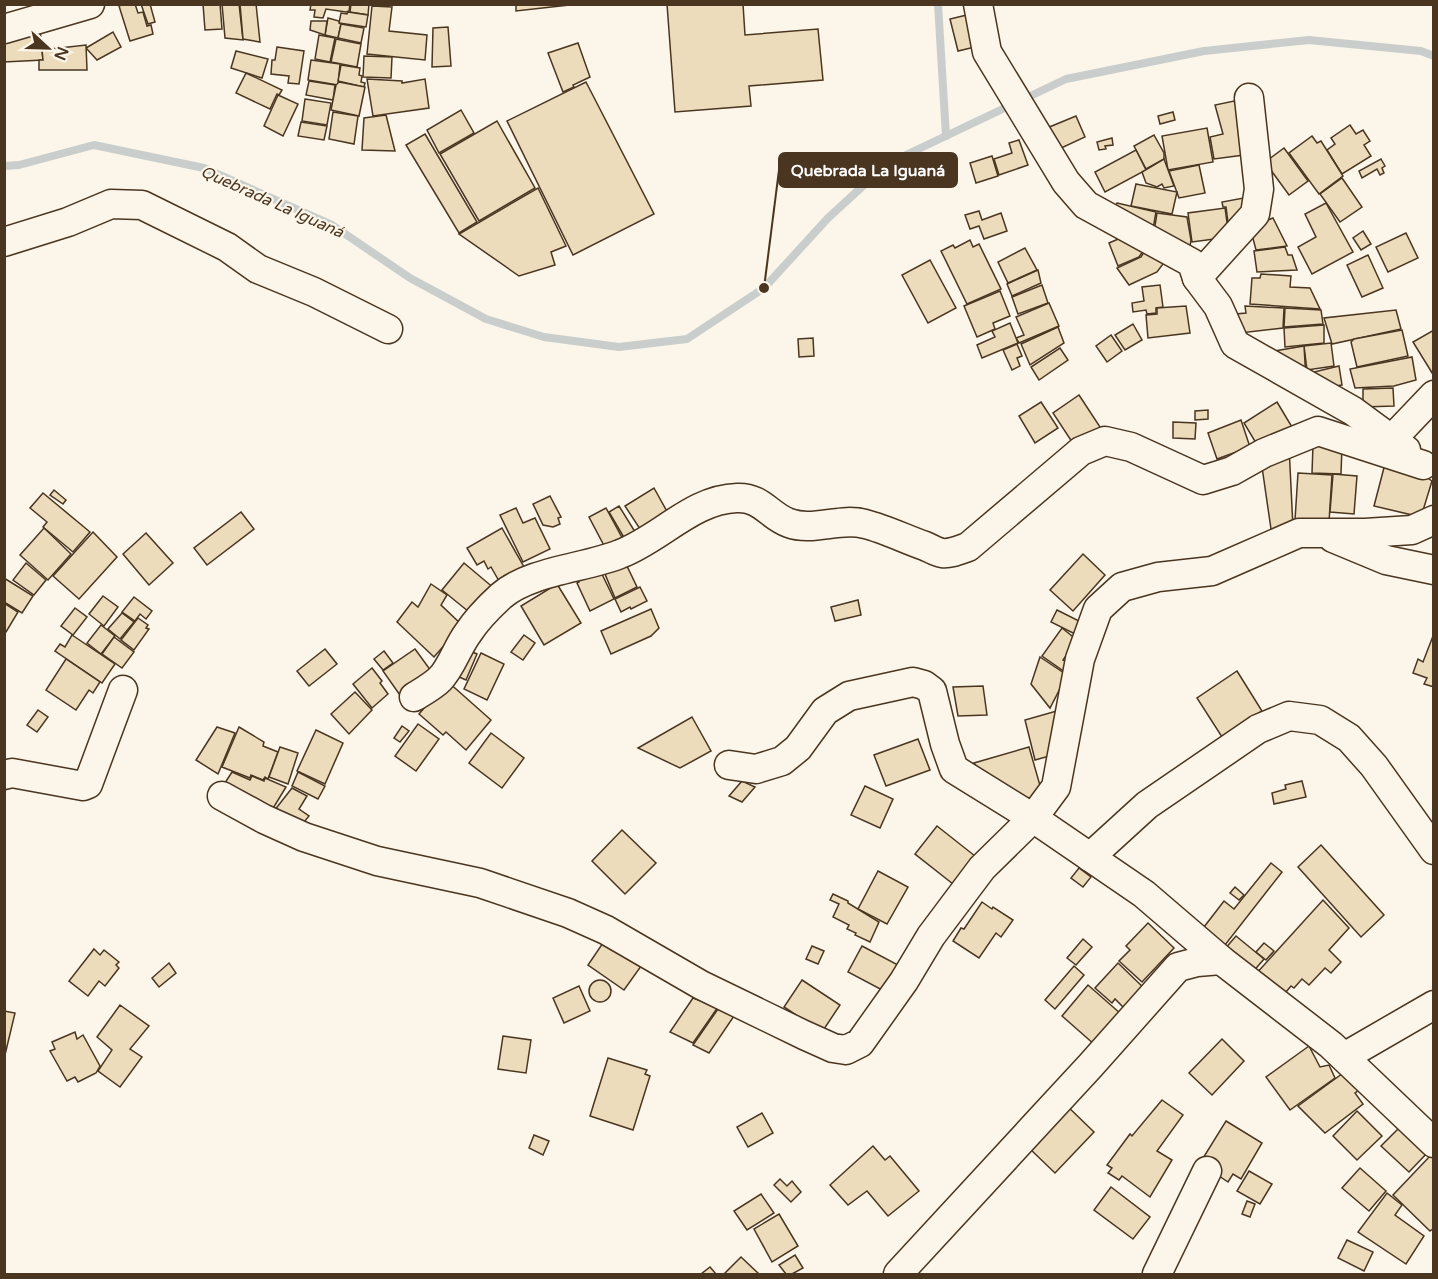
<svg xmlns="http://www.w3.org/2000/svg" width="1438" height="1279" font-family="'Varela Round',sans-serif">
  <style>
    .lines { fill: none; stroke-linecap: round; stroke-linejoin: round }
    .stream { stroke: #c9cecd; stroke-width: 8 }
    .building { fill: #ecdcbc; stroke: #4a3520; stroke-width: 1.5 }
    .minor-casing { stroke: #4a3520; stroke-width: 31 }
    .minor { stroke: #fbf6e9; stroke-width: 28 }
    .labels { text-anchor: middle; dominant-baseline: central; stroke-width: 4.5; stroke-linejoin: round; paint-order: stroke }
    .water-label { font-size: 16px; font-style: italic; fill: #4a3520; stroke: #fbf6e9 }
    .leader { fill: none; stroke: #4a3520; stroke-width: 2 }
    .callout-dot { fill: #4a3520; stroke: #fbf6e9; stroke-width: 2 }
    .callout { fill: #4a3520; stroke: #4a3520; stroke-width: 2 }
    .callout-label { font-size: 16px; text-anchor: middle; font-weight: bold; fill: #fff }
  </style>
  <rect width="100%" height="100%" fill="#fbf6e9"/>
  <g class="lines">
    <g class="stream">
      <polyline points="938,4 946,136"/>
      <polyline points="1022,100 1066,79 1204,51 1309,40 1421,51 1434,56"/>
      <polyline points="4,166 19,165 94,145 204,168 332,225 410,278 486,319 544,337 619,347 687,339 764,288 828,218 887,164 1011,105"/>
    </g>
  </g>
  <g class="building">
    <polygon points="125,4 135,4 138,13 143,12 147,26 151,25 153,34 130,41 119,6"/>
    <polygon points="141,4 150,4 155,22 148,24"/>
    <polygon points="203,4 220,4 222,29 205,30"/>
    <polygon points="222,4 239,4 243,40 225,38"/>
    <polygon points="240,4 256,4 260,42 243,39"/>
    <polygon points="311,4 350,4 349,11 346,12 326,9 323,18 314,17 315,10 310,10"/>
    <polygon points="351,4 369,4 368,15 350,12"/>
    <polygon points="516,4 569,4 569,5 516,11"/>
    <polygon points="667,4 743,4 745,35 818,29 823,80 749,86 751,106 675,112"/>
    <polygon points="372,6 392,7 389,31 427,35 425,60 367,54"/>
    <polygon points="348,12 368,15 366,27 339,23 341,13 347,14"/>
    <polygon points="971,14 979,46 958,51 950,19"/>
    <polygon points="328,18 339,21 339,23 341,24 338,38 325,35"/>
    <polygon points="311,21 327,21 325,35 310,30"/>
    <polygon points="341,24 364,28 361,43 338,38"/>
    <polygon points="448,27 451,66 432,67 433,28"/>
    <polygon points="40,29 43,60 4,62 4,39"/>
    <polygon points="113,32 121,47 97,60 86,48"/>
    <polygon points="319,35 335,38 330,62 315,59"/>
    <polygon points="336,39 361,44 357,67 331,62"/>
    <polygon points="578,43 590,77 573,85 574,87 563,92 548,53"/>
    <polygon points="86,45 87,70 39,70 39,60 43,60 42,50"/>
    <polygon points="277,47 304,51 299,84 288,83 289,76 271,74 272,60 275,60"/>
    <polygon points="236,51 268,59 262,78 231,68"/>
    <polygon points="364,56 392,57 391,78 363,77"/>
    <polygon points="311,60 340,64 338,85 308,80"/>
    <polygon points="341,65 360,68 359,75 362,76 361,82 365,83 364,87 338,81"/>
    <polygon points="246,73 282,90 279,95 277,94 270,109 236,93"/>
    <polygon points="367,79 402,81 402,83 425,79 429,108 373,116"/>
    <polygon points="309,81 335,85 333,100 306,95"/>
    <polygon points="339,82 365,87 359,116 331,110 336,85"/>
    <polygon points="586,82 654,214 573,255 507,121"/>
    <polygon points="278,95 298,104 283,136 264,126"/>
    <polygon points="305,99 331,103 327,125 302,121"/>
    <polygon points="1234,101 1243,121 1244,155 1214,159 1210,137 1223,134 1215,105"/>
    <polygon points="461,110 474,133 439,153 427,130"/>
    <polygon points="333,112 358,116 354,144 329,139"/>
    <polygon points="1173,112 1175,120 1160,124 1158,116"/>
    <polygon points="386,115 395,151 362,150 364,118"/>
    <polygon points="1076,116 1085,137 1057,150 1047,128"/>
    <polygon points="497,121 535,188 479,221 440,154"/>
    <polygon points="301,122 327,126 324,140 298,136"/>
    <polygon points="1350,125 1356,134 1363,130 1370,141 1364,145 1371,156 1342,174 1327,150 1335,144 1331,138"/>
    <polygon points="1207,128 1213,162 1168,170 1162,136"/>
    <polygon points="425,134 477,222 459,233 406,145"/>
    <polygon points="1154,135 1164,153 1164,159 1146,169 1134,146"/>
    <polygon points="1312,136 1317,143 1321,141 1343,176 1319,194 1289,153"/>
    <polygon points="1112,138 1113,145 1105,146 1106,149 1099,150 1097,142"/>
    <polygon points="1019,140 1028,165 999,175 994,159 1012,153 1009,143"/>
    <polygon points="1284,148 1308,181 1289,195 1265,162"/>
    <polygon points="1136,150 1146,170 1105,192 1095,172"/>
    <polygon points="992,156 998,176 976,183 970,163"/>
    <polygon points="1164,159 1174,186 1164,188 1162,184 1157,187 1146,183 1142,172"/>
    <polygon points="1381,159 1385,166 1382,168 1384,173 1380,175 1377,169 1362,178 1359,171"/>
    <polygon points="1199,165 1205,193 1179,198 1169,171"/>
    <polygon points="1342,178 1362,207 1340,222 1320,194"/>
    <polygon points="1136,184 1177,192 1172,214 1131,206"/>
    <polygon points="538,188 566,246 551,252 555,265 519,276 459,234"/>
    <polygon points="1249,197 1229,230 1226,207 1223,207 1222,202"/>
    <polygon points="1117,203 1156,212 1152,235 1112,214"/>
    <polygon points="1326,203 1353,252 1312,274 1298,247 1316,237 1305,214"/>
    <polygon points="1225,208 1229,237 1192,242 1188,213"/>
    <polygon points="979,211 982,220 1001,213 1007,231 984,239 979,226 970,229 965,215"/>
    <polygon points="1157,213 1187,217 1191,240 1190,246 1153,239"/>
    <polygon points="1273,218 1287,246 1256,250 1250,227"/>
    <polygon points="1363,231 1371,244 1361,250 1353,238"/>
    <polygon points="1406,233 1418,258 1388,272 1376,247"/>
    <polygon points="1130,234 1148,244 1139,257 1118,266 1109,243"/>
    <polygon points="970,240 973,247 979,244 1001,289 967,304 941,251 953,245 955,248"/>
    <polygon points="1149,244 1169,256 1157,272 1129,285 1117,268 1141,257"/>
    <polygon points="1285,247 1288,255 1292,255 1297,270 1257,272 1254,251"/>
    <polygon points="1025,248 1037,270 1008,283 998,262"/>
    <polygon points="1368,255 1383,288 1362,297 1347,265"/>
    <polygon points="930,260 956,308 928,323 902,275"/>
    <polygon points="1038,270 1041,283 1012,296 1007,284"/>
    <polygon points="1261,274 1291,276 1290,287 1310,288 1320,309 1250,304 1252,278 1260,278"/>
    <polygon points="1042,285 1048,303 1018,314 1012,297"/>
    <polygon points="1160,285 1163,307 1156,308 1156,313 1147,314 1146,310 1133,312 1132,303 1144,301 1142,287"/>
    <polygon points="1000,291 1010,316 993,323 995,329 977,337 964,306"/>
    <polygon points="1049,303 1059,326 1019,343 1016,338 1024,335 1016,317"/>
    <polygon points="1186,306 1190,333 1148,338 1146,315 1157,314 1157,308"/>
    <polygon points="1245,306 1284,308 1283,328 1240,333 1236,314 1246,313"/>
    <polygon points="1285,308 1321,310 1323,324 1284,327"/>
    <polygon points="1396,310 1401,329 1332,344 1324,318"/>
    <polygon points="1010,323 1018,343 982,358 977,345 995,337 992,331"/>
    <polygon points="1133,324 1142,340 1125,350 1115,335"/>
    <polygon points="1324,325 1324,343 1285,347 1284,328"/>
    <polygon points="1058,327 1064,343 1030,365 1021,344"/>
    <polygon points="1402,330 1408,356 1357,367 1351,342 1354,339"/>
    <polygon points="1434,330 1434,376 1413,342"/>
    <polygon points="1111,335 1122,351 1107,362 1096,346"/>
    <polygon points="813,338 814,356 799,357 798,339"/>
    <polygon points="1331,343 1334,366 1307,370 1304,346"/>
    <polygon points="1017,344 1022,356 1017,358 1020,366 1012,370 1003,350"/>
    <polygon points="1304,346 1306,380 1269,352"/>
    <polygon points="1060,348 1068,360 1039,380 1031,367"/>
    <polygon points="1412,357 1416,380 1394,386 1355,388 1350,369"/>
    <polygon points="1339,366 1342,385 1322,388 1315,379 1314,372"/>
    <polygon points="1393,388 1394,406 1363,407 1363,389"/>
    <polygon points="1079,395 1102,430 1076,448 1053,413"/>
    <polygon points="1041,402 1058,428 1035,443 1019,416"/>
    <polygon points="1277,402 1292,427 1259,448 1244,423"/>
    <polygon points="1208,410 1208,419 1195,420 1195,411"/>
    <polygon points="1241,420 1250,447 1217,459 1208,433"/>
    <polygon points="1173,422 1196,423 1195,439 1173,438"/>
    <polygon points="1313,445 1342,446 1341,474 1312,473"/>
    <polygon points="1289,446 1293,528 1271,529 1261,460"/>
    <polygon points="1386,460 1410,466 1432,481 1421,517 1374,506"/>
    <polygon points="1298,473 1332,475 1329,522 1295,520"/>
    <polygon points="1333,474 1357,476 1354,514 1330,512"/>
    <polygon points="654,488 669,515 642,532 625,506"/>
    <polygon points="54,490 66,500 63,504 50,495"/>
    <polygon points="43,493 90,532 73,552 43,527 47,522 30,508"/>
    <polygon points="550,496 561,517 558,518 560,524 553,527 543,525 533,504"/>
    <polygon points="619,506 637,535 626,541 609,512"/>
    <polygon points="516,508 523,523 535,518 550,549 523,562 500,515"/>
    <polygon points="606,508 626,545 609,555 589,517"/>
    <polygon points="241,512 254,529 207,565 194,548"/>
    <polygon points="44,528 71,554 48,580 20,555"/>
    <polygon points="502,528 524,567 499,581 491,567 488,569 484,561 477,565 467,548"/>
    <polygon points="93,532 117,557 79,599 53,576"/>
    <polygon points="146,533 173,563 149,585 123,554"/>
    <polygon points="1083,554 1105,575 1073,611 1050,590"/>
    <polygon points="26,563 46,580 34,595 13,580"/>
    <polygon points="464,563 495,589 474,616 442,590"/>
    <polygon points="626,564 637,587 615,598 605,574"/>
    <polygon points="599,568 614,599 590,611 577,583 579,582 577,578"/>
    <polygon points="4,578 33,596 22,613 4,602"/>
    <polygon points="431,584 447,595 441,605 462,625 434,657 397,622 412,602 418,607"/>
    <polygon points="557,584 581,623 544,645 521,606"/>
    <polygon points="640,587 647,601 631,609 630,607 621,612 615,599"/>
    <polygon points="103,596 118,607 104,626 89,614"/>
    <polygon points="134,597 152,611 146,619 140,614 135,621 122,612"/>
    <polygon points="858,600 861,615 835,621 831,607"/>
    <polygon points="4,603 18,612 6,632 4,632"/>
    <polygon points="75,608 87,617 73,635 61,626"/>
    <polygon points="651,609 659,628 651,636 611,654 601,631"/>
    <polygon points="1057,610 1089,626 1083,638 1051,622"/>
    <polygon points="122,613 134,622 120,639 108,629"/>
    <polygon points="138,618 148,625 146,628 149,629 134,650 121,640"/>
    <polygon points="101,625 115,636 101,654 87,643"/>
    <polygon points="1062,628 1077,640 1063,660 1070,664 1065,672 1042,656"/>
    <polygon points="72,635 115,664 102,683 55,651 60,644 65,647"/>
    <polygon points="524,635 535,643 523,660 511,652"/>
    <polygon points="1433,636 1434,636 1434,687 1424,684 1427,678 1413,673 1418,659 1423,662"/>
    <polygon points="114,637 134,652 122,668 102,654"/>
    <polygon points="461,647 477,654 466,680 450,673"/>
    <polygon points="325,649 337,664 309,686 297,671"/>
    <polygon points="415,649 434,675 402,698 383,671"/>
    <polygon points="384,651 393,663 383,670 374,659"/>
    <polygon points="481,653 504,664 487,700 464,689"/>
    <polygon points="1040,657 1067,675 1050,708 1031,684"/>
    <polygon points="66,659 100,682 93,693 89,690 76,710 46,690"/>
    <polygon points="372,668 382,681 380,683 388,694 372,708 353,684"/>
    <polygon points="1237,671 1262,711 1222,737 1197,698"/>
    <polygon points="447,681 491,720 466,750 446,732 443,735 419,714"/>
    <polygon points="983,686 987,715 958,716 953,687"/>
    <polygon points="355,692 372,710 349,734 331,714"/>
    <polygon points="38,710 48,717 37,732 27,725"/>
    <polygon points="1060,710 1053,755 1035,760 1025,720"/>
    <polygon points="692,717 711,751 680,768 638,748"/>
    <polygon points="418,724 439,739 416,771 395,756"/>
    <polygon points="402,726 409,731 400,742 394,738"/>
    <polygon points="217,727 235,733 218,774 196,760"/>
    <polygon points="239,727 264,742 263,746 278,752 268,779 265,777 263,780 251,775 250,778 222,767"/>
    <polygon points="316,730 343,743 325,784 297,771"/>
    <polygon points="491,733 524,758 502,788 469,763"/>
    <polygon points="918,739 930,770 886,786 874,755"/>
    <polygon points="280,747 298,753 288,784 269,777"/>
    <polygon points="1029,747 1043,796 1013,800 983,777 974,763"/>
    <polygon points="232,772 250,780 252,776 264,781 265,778 286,787 269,815 221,789"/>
    <polygon points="298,772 325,786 318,799 292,786"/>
    <polygon points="742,781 755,787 742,802 729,796"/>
    <polygon points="1302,781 1306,797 1274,804 1272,793 1286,789 1285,785"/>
    <polygon points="865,786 893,799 880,828 851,815"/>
    <polygon points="292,788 307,796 299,809 309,816 296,832 274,811"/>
    <polygon points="937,826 975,856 953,884 915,854"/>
    <polygon points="622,830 656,863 625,894 592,861"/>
    <polygon points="1321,845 1384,915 1361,937 1298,867"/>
    <polygon points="1271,863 1282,872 1225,945 1204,927 1224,901 1234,909"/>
    <polygon points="1079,868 1091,877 1083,887 1071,878"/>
    <polygon points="878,871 908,887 887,924 858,909"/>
    <polygon points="1235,887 1244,895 1239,900 1230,893"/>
    <polygon points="833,894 848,901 848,903 879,922 870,942 855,935 856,933 847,929 849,925 833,917 839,904 830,900"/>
    <polygon points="1323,900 1349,928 1329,950 1341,962 1331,973 1325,968 1309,985 1302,979 1294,988 1291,986 1281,998 1255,975"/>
    <polygon points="982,902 992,909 993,907 1013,920 1001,937 996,933 979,958 953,941 961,928 964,929"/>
    <polygon points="1148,923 1174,948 1142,982 1119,961 1130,950 1126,946"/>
    <polygon points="1236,936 1264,959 1251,974 1224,950"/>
    <polygon points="607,937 644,962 624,990 588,965"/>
    <polygon points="1083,939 1092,947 1076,965 1067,958"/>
    <polygon points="1264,943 1274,951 1266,960 1256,952"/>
    <polygon points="812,946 824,951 818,964 806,959"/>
    <polygon points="862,946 898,965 884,991 848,972"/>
    <polygon points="94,949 100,955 104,950 119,962 116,965 119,968 105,986 99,981 88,996 69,981"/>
    <polygon points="169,963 176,973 159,987 152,978"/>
    <polygon points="1118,963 1147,991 1128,1012 1115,999 1112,1003 1095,988"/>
    <polygon points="1074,966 1084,975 1055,1009 1045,1000"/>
    <polygon points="802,980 840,1005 822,1032 784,1007"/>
    <circle cx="600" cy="991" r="11"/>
    <polygon points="1088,985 1121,1014 1095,1045 1062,1016"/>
    <polygon points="579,986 590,1011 564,1023 553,998"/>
    <polygon points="693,998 718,1007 693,1043 670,1032"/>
    <polygon points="120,1005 149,1026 130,1049 142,1057 120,1087 98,1071 112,1050 97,1037"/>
    <polygon points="718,1009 734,1016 709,1053 693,1045"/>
    <polygon points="4,1011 15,1013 4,1059"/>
    <polygon points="75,1032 77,1039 83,1035 100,1066 96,1073 78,1082 75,1077 67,1081 50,1051 55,1049 52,1042"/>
    <polygon points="503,1036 531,1040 526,1073 498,1069"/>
    <polygon points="1222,1039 1244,1061 1212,1095 1189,1073"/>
    <polygon points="1309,1046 1320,1067 1329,1065 1335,1078 1290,1110 1266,1077"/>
    <polygon points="608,1058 647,1070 645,1074 650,1076 633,1130 590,1116"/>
    <polygon points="1350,1068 1364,1087 1355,1093 1363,1104 1325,1133 1298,1106"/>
    <polygon points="1162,1100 1183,1115 1157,1151 1172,1160 1150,1197 1122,1176 1119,1180 1108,1173 1112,1168 1107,1165 1130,1134 1132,1136"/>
    <polygon points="1064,1103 1094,1132 1055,1173 1030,1149"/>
    <polygon points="1357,1111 1382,1136 1357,1160 1333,1136"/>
    <polygon points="762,1113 773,1133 748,1147 737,1127"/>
    <polygon points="1226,1121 1262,1143 1241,1179 1233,1174 1228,1182 1200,1163"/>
    <polygon points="1402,1125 1429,1151 1409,1172 1381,1146"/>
    <polygon points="534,1135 549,1141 543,1155 529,1148"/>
    <polygon points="873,1146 885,1160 890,1156 919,1191 888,1216 867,1191 848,1205 830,1185"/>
    <polygon points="1431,1155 1434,1158 1434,1228 1430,1231 1393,1195"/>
    <polygon points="1360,1168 1386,1191 1369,1211 1342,1188"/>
    <polygon points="1249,1171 1272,1184 1260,1204 1237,1191"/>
    <polygon points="780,1179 787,1186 792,1181 801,1192 791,1202 774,1185"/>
    <polygon points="1111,1187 1150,1217 1133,1239 1094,1210"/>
    <polygon points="1387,1193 1402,1205 1395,1215 1424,1236 1406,1264 1358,1232"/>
    <polygon points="761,1194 774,1213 747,1230 734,1211"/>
    <polygon points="1247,1201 1255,1204 1250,1217 1242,1214"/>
    <polygon points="779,1214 798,1246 772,1262 754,1229"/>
    <polygon points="1347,1240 1373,1252 1364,1271 1338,1258"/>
    <polygon points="795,1255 803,1268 792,1274 786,1274 779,1265"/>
    <polygon points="741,1257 759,1274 724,1274"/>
    <polygon points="710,1267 716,1274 701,1274"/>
  </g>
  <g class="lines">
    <g class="minor-casing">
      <g id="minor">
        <polyline points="978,4 987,52 1066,182 1086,205 1192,263 1197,278 1218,306 1235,344 1353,411 1406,450"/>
        <polyline points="4,29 90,4"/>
        <polyline points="4,242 68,222 111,204 142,205 227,247 258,269 314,292 388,329"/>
        <polyline points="1197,278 1255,214 1259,189 1249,98"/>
        <polyline points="1392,439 1434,395"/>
        <polyline points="1333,538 1386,560 1434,570"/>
        <path d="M414,697C422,692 433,686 440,679C451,668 458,646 468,633C477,619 489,607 501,596C529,571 586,568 620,554C660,539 693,499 737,498C762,497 769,516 789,523C813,532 840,517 865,524C885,529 905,539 925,546C930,548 936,552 942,553C951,554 959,550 968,547L1081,451L1105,441L1131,447L1203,480L1232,471L1264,453L1318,431L1423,465"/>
        <polyline points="729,765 756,769 782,761 798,748 825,711 849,696 913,682 924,685 932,691 945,744 954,769 1033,818 1144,894 1221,960 1331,1045 1434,1143"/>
        <polyline points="4,775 12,773 83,786 88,784 123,690"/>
        <polyline points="222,796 264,819 304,837 377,861 480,883 568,913 606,930 701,985 804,1035 833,1048 846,1050 860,1043 904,981 931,936 982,868 1033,818 1056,787 1080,659 1098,609 1122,587 1158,577 1212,571 1299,533 1365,533 1412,530 1434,520"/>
        <polyline points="1090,857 1147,805 1258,729 1289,716 1320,720 1349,738 1374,766 1434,850"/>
        <polyline points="1344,1057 1434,1005"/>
        <polyline points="898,1274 1091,1065 1178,967 1197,962 1221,960"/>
        <polyline points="1157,1274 1207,1171"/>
      </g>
    </g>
    <use href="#minor" class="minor"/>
  </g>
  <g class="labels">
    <g class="water-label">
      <text transform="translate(272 202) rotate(24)">Quebrada La Iguaná</text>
    </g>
  </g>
  <path class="leader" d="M764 288L779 170"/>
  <circle class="callout-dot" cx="764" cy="288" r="6"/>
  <rect class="callout" x="779" y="153" width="178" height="34" rx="6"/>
  <g class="callout-label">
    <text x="868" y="176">Quebrada La Iguaná</text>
  </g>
  <rect width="1438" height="1279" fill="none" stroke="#4a3520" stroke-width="12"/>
  <g transform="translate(48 48) rotate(112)" stroke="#fbf6e9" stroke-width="4.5" paint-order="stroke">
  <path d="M0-4.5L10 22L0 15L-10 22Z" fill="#4a3520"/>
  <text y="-9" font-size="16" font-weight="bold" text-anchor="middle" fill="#4a3520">N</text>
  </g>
</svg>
